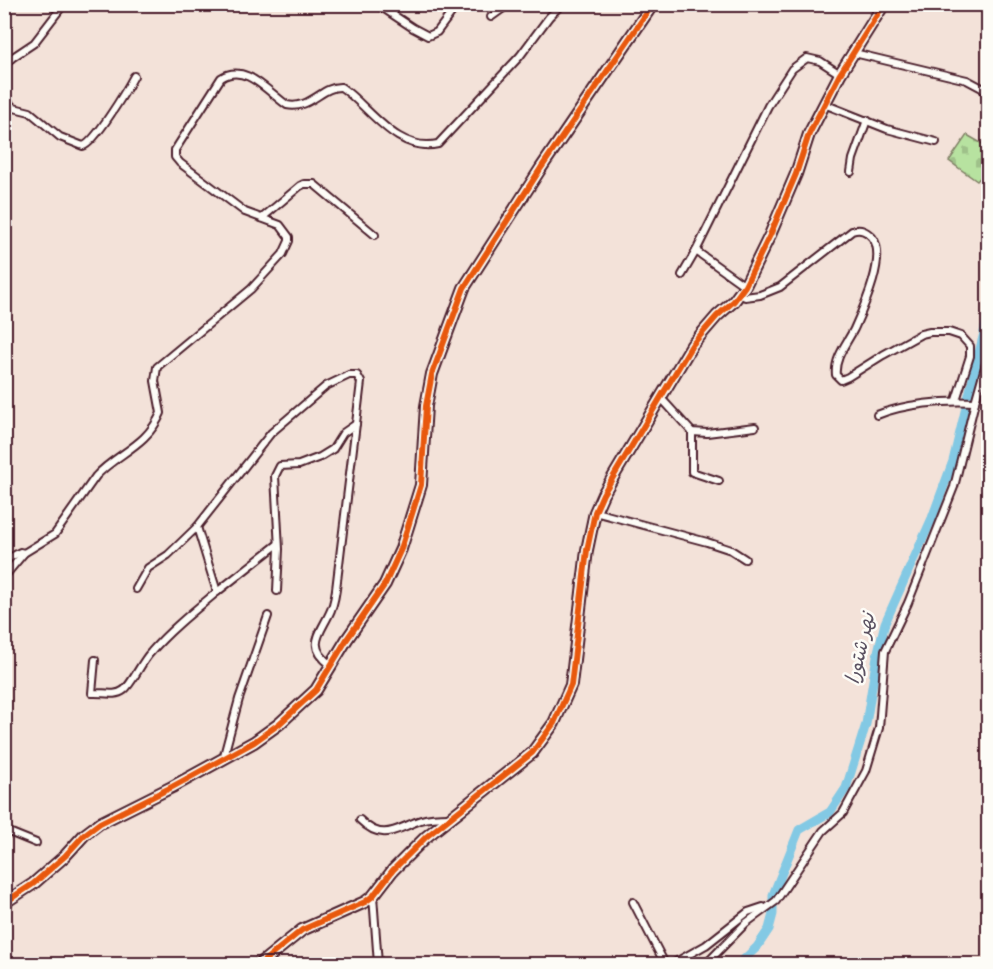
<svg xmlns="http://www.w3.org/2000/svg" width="993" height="969" font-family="'Gochi Hand','Playpen Sans Arabic',sans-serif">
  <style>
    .cemetery { fill: url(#cemetery-stones); stroke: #808066; stroke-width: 1.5 }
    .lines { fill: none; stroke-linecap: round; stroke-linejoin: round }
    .river { stroke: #83c9e4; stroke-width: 9 }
    .street-casing { stroke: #4a1f2b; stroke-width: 10 }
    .secondary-casing { stroke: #4a1f2b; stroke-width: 14 }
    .street { stroke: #fdfcf7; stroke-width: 6 }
    .secondary { stroke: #fdfcf7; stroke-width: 9 }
    .cycleway-casing { stroke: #fdfcf7; stroke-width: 10 }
    .cycleway { stroke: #e8590c; stroke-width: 6 }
    .labels { text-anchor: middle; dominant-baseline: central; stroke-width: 5; stroke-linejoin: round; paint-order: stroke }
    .water-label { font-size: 20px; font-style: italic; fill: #5b5262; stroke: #fdfcf7 }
  </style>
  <defs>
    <pattern id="cemetery-stones" width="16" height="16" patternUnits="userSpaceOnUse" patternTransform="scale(1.5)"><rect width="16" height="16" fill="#b7e2a0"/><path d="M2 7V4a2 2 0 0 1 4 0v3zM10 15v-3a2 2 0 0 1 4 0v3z" fill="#9fc18a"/></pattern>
  </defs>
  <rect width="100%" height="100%" fill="#f3e2d9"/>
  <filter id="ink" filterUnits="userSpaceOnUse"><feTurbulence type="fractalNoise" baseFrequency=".0167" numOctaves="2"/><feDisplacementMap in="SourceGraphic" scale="12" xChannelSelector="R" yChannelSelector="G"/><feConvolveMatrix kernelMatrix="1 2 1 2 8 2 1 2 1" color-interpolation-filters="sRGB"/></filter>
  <g filter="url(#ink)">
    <polygon class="cemetery" points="967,135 988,147 988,169 977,181 949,161"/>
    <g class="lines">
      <polyline class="river" points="739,964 757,947 769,929 773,914 773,895 799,830 830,812 846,788 866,724 877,656 885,623 932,518 953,461 988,316"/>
      <g class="street-casing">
        <g id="street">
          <polyline points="377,4 413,28 428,36 437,32 458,4"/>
          <polyline points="491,17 509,4"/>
          <polyline points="854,53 967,80 982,88 988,96"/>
          <polyline points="4,65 13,57 34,43 64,4"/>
          <path d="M4,99L14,108L30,112L60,137L83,146C95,143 127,89 134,76"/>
          <polyline points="824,104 887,129 936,142"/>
          <polyline points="851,172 853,159 867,120"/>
          <polyline points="262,218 300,186 304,184 314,184 375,235"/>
          <polyline points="696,251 768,106 792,69 807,58 820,61 840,74"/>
          <polyline points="682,275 696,251 745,286"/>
          <path d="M740,294L745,297L760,295L780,287L852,231C861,228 866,231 872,237C888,256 863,309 854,329C847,343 834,358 836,375L841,380L848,377L883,355L921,334L930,332H949L961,336L970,346V356L956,400"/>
          <polyline points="661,398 692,432 707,433 755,427"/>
          <path d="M877,415C904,404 945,400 975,402"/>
          <polyline points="692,432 692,472 719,481"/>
          <polyline points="595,512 707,542 731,550 745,559"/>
          <polyline points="4,561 20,552 24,553"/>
          <path d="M4,577L24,553L55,534L96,476C117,453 147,446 161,413L155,381L157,367L251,289L283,254L289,241V237L280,225L245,212L180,163L175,157V150L221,78C245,62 268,92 287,105C310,110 322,86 341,87C370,107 396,153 438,144L520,56L549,17L562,4"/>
          <path d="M136,589L148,568L168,555L197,527L271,433L326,386L349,375H357L361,382L337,581C336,591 335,601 331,610C322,632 304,645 331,665"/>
          <polyline points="277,591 279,549 275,476 280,466 299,465 320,457 333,449 343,433 356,424"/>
          <polyline points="217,592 278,544"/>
          <path d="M95,660L92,693C102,692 115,697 124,690C132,684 142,661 151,652C170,630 194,611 217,592L197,527"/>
          <polyline points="223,759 239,699 268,616"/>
          <path d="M360,820C383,843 397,828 421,820C431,817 440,817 450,817"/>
          <polyline points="4,830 36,843"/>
          <polyline points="373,896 378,964"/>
          <polyline points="633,902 665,964"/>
          <polyline points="672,964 706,945 748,912 763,907"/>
          <polyline points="706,964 746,923 776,901 823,831 843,813 866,771 879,728 885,651 908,603 954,487 975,402 988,356"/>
        </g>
      </g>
      <g class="secondary-casing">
        <g id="secondary">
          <polyline points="4,903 33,884 65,856 84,835 100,823 172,787 254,742 279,724 316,690 347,639 385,584 401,549 421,485 426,406 432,374 464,288 541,168 653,4"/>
          <polyline points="260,964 302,930 365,902 373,896 393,870 426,837 532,753 554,723 571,685 587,550 595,512 603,494 692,345 717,316 734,301 745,286 770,235 796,174 809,134 840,74 884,4"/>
        </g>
      </g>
      <use href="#street" class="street"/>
      <use href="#secondary" class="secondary"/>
      <g class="cycleway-casing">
        <g id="cycleway">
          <polyline points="4,903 33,884 65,856 84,835 100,823 172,787 254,742 279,724 316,690 347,639 385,584 401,549 421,485 426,406 432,374 464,288 541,168 653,4"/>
          <polyline points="260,964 302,930 365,902 373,896 393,870 426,837 532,753 554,723 571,685 587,550 595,512 603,494 692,345 717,316 734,301 745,286 770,235 796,174 809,134 840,74 884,4"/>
        </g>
      </g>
      <use href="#cycleway" class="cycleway"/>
    </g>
  </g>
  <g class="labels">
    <g class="water-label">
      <text transform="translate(863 649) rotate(-77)">نهر شتورا</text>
    </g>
  </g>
  <rect width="993" height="969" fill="none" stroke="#fdfcf7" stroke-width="24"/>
  <rect x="12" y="12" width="969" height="945" fill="none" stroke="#4a1f2b" stroke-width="2" filter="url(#ink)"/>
</svg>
